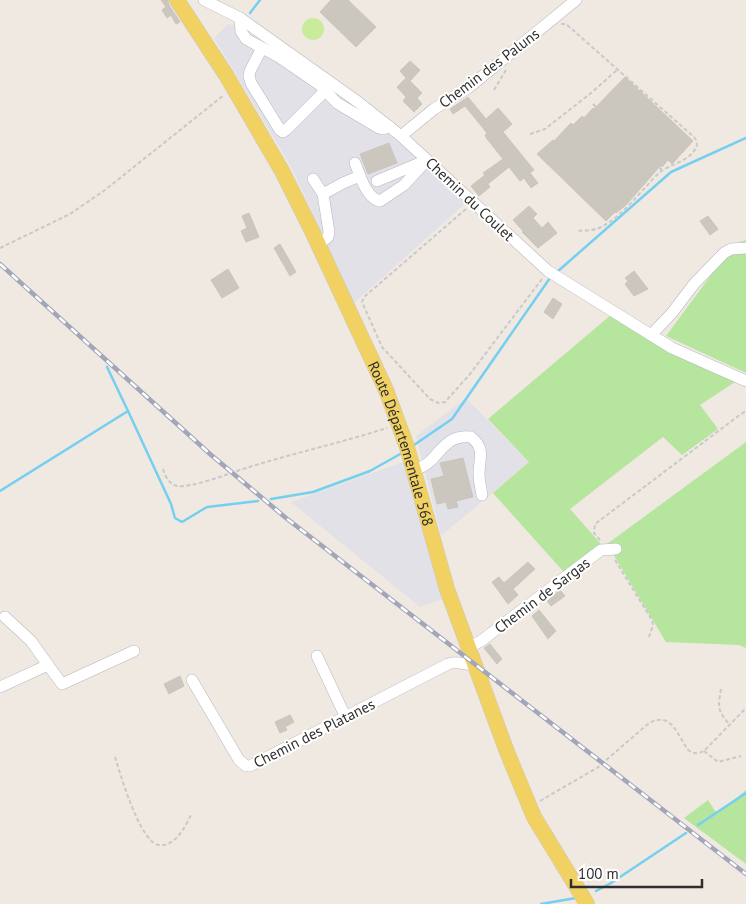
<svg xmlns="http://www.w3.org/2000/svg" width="746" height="904" font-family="'PT Sans',sans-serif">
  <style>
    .industrial { fill: #e3e1e8 }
    .green { fill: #b6e59e }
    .pitch { fill: #c9ec9a }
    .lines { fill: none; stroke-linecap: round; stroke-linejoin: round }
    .stream { stroke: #75cff0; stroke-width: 2.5 }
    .building { fill: #cbc7bf; stroke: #cbc5ba }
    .minor-casing { stroke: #b4b7c1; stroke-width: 12 }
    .major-casing { stroke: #c9c9c9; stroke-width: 16 }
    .path { stroke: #c9c9c9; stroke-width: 2; stroke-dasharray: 4 2.5; stroke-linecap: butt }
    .minor { stroke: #fff; stroke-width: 11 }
    .major { stroke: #f2d163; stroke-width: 15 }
    .rail-casing { stroke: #a3a6b8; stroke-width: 4.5 }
    .rail { stroke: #fff; stroke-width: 2.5; stroke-dasharray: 8; stroke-linecap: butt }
    .labels { text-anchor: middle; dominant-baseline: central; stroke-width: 4; stroke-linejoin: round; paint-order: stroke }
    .street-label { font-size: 15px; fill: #2e2e2e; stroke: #fff }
  </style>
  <rect width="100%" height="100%" fill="#efe9e1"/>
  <g class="industrial">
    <polygon points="228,24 242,28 390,134 468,201 354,303 291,167 214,38"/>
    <polygon points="466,398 529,462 441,536 416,436"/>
    <polygon points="403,462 444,599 420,607 291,502"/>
  </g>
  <g class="green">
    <polygon points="746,240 746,373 666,336 734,244"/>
    <polygon points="618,309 672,345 746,377 746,387 735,382 700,405 718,429 682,455 663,437 570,509 608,552 571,580 493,493 529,462 488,419"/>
    <polygon points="746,442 746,648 739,645 666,642 607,544"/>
    <polygon points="746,790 746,864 684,818 708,800 717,814"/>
  </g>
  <circle class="pitch" cx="313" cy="29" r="11"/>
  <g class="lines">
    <g class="stream">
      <polyline points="250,13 260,0"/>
      <polyline points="557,272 671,172 746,138"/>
      <polyline points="107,367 128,411"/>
      <polyline points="414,445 452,419 550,278"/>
      <polyline points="0,491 128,411 171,504 175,518 182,522 207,507 258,501"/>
      <polyline points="271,499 313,492 370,471 402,453"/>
      <polyline points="698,825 746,793"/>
      <polyline points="596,891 611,883 686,833"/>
      <polyline points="541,904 576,898"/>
    </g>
  </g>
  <g class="building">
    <polygon points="161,0 168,0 169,5 180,22 176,24 171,15 167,18 162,10 166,7"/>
    <polygon points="331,0 348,0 376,27 356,47 320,12"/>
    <polygon points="410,61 420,70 410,81 422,93 417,98 422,104 414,112 403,101 406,97 397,87 406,78 400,71"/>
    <polygon points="625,77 693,141 672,164 668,160 662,167 661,165 626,205 616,213 615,212 606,221 537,154 553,140 554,141 571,123 573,125 582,116 584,118 593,108 594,109"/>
    <polygon points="468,97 486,119 498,108 512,124 503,132 534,170 530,173 538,183 531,188 524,178 520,181 509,167 488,184 490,187 479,196 471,186 485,175 483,173 503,159 487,139 485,135 487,133 465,106 453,114 450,109"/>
    <polygon points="389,143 397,163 368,174 360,154"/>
    <polygon points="529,206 537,214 533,218 542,228 548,222 557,233 538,248 522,232 523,231 513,220"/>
    <polygon points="249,213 259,237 246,242 241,231 247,228 242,216"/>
    <polygon points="708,216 718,229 710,235 700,221"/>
    <polygon points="280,244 296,272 290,276 274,248"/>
    <polygon points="228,269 239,288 222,298 211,280"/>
    <polygon points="634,271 648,289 634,296 625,284 628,281 625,278"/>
    <polygon points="553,298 562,304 553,319 544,312"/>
    <polygon points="463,458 473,497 456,501 458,507 448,509 446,502 437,504 431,479 444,476 440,463"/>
    <polygon points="528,562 535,569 513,589 518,595 508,604 492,582 499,577 504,583"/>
    <polygon points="560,590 565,596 551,606 547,601"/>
    <polygon points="539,610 556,631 548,639 532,616"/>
    <polygon points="490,644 502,659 497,664 484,648"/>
    <polygon points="180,676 184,686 169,694 164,684"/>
    <polygon points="290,715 294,722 285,727 287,730 280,733 275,722"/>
  </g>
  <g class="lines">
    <g class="minor-casing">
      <g id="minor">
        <polyline points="204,0 240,18 358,102 401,136 548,271 672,348 746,381"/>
        <polyline points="240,18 241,31 246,39 279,57 320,85 337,103 379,128 383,129 389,126"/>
        <polyline points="262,48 250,71 249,76 251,83 280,130 283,132 286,130 325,91"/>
        <polyline points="401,136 434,109 468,88 576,0"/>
        <path d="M355,163C360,175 366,198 380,201L404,185L427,160L377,181"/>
        <polyline points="313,179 323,194 329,232 328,237 318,245"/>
        <polyline points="323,194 343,183 360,176"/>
        <polyline points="651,335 672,313 694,284 724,253 731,249 746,248"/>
        <path d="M414,470C441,463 439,434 471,437C486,449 479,458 479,474C479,481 481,488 482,495"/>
        <polyline points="5,617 31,641 48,665"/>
        <polyline points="469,647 481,641 601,550 616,549"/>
        <polyline points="317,656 346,718"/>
        <path d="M192,680L239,760L246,766H250L448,664C458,660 465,666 475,664"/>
        <polyline points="0,687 48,665 62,684 134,651"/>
      </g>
    </g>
    <g class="major-casing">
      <g id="major">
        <path id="s1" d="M177,0L226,75L282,171L312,231L386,390L407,447L447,589L507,752L534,817L587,904"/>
      </g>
    </g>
    <g class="path">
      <path d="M561,24H566L694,137L696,140L697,145C692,161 672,163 660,172C643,188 623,216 603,226C596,231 585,230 577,231"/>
      <polyline points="494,90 506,70"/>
      <polyline points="593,104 663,171"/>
      <polyline points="530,134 545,129 591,93 617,70"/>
      <polyline points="466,209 364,297 362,302 382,347 430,399 438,403 445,402 470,374 542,279"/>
      <polyline points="0,248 70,214 105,190 224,95"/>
      <path d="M163,469C165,476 169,484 177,486C191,488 228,474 243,469C290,454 340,443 387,428"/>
      <polyline points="600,540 594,533 595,524 741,414 746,411"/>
      <polyline points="615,560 652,620 653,625 649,637"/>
      <path d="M721,689C718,707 717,710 729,724"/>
      <polyline points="704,751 718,762 741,756"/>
      <path d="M115,757C120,773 140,843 159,845C175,847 185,827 191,815"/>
      <path d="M540,801L597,768L649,723C671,711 677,734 688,750C694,754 697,754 704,751L746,708"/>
    </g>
    <use href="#minor" class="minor"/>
    <use href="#major" class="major"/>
    <g class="rail-casing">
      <polyline id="rail" points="0,264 210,454 286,518 746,874"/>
    </g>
    <use href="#rail" class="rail"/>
  </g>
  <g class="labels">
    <g class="street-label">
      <text transform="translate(489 68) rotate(-37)">Chemin des Paluns</text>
      <text transform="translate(470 199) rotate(43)">Chemin du Coulet</text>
      <text stroke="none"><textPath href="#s1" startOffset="499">Route Départementale 568</textPath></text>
      <text transform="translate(542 595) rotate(-37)">Chemin de Sargas</text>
      <text transform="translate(314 733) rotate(-27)">Chemin des Platanes</text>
    </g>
  </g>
  <path d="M571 879v8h131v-8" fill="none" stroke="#2e2e2e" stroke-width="2.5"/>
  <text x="578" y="879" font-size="15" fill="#2e2e2e" stroke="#ffffff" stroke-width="4" paint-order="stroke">100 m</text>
</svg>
